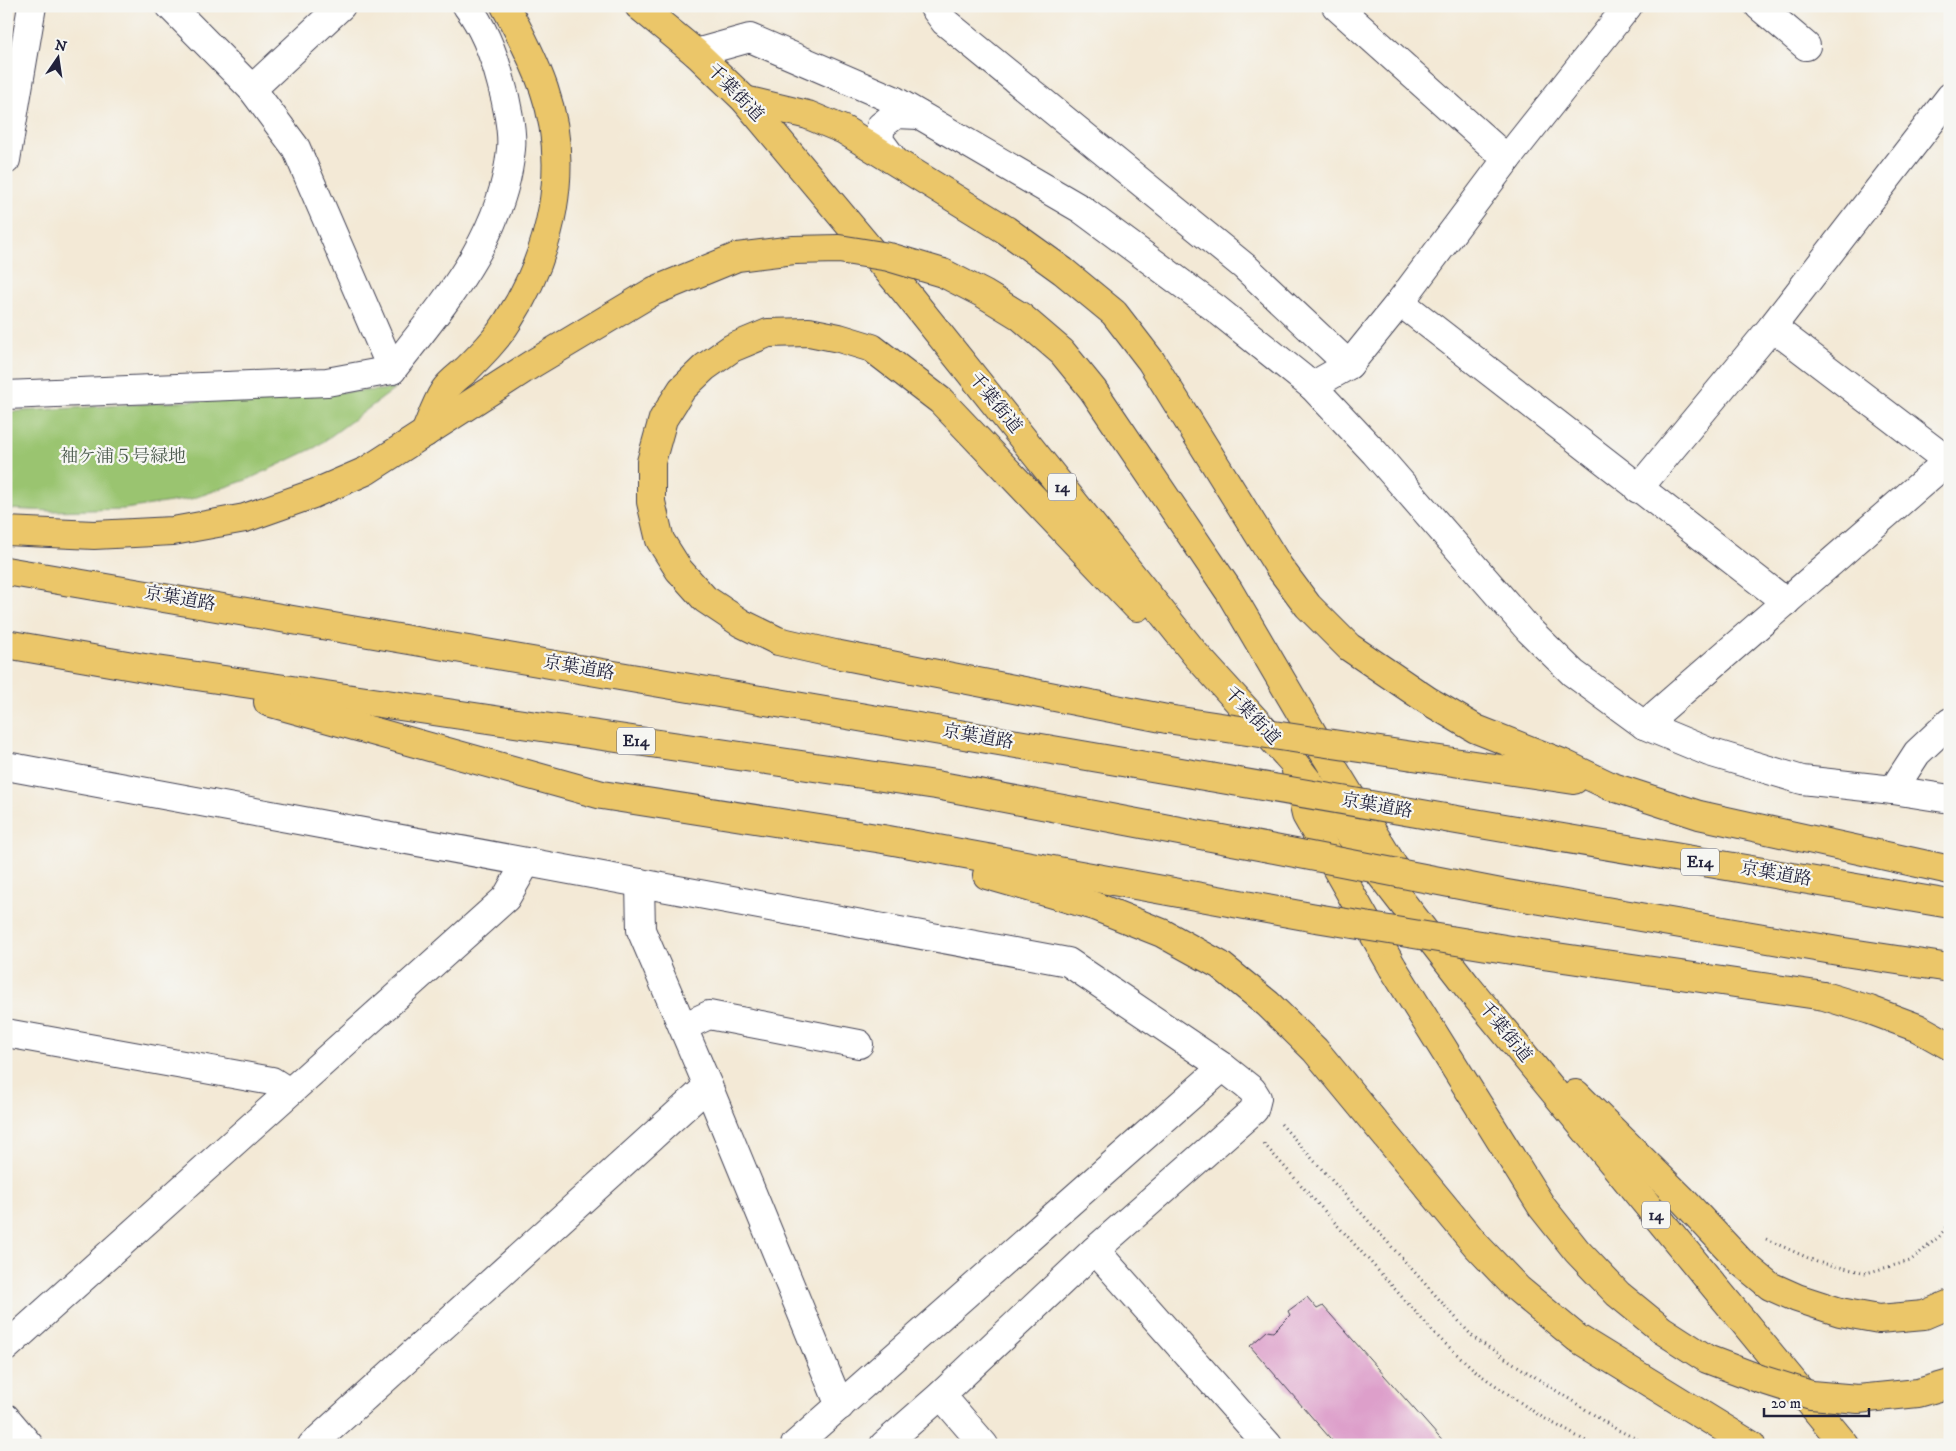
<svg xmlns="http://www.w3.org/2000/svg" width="1956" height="1451" font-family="'IM FELL DW Pica','Noto Serif JP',serif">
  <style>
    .green { fill: #9ac470; stroke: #5e7356 }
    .building { fill: #dd9fca }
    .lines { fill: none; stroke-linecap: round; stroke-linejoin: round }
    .minor-casing { stroke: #414052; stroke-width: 30 }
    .highway-casing { stroke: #414052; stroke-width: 30 }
    .path { stroke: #414052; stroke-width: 3; stroke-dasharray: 1 4; stroke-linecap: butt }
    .minor { stroke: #fff; stroke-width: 28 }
    .highway { stroke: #ebc669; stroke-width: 28 }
    .highway-bridge-casing { stroke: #414052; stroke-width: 30; stroke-linecap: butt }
    .highway-bridge { stroke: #ebc669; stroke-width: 28 }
    .labels { text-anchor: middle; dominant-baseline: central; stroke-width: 4.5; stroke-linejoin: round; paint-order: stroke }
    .shield { fill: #f6f6f2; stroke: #626272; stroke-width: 1 }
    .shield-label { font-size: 16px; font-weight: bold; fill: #22223b }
    .street-label { font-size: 18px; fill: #22223b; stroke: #f6f6f2 }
    .park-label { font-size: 18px; fill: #4c5b4e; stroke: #f6f6f2 }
  </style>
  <rect width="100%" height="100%" fill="#f6f6f2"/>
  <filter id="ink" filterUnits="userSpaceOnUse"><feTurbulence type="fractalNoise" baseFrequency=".02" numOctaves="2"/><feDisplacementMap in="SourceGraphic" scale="10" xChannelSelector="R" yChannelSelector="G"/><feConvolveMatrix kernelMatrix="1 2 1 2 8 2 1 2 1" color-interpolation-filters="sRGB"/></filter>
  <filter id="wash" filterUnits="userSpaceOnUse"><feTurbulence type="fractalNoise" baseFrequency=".0096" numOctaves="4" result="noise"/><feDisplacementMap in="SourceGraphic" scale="20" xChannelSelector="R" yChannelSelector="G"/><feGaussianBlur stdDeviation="1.12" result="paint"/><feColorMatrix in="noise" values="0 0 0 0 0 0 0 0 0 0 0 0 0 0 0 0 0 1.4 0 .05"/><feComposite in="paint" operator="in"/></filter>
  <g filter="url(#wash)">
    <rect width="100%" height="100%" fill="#f3e9d6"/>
    <polygon class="green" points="395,389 316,447 249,479 191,499 125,509 52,511 6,509 6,412"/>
    <g id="blocks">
      <polygon class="building" points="1307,1297 1317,1309 1323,1306 1446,1445 1336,1445 1250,1346 1267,1331 1273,1332 1290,1315 1288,1311"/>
    </g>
  </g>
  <g filter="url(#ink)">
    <use href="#blocks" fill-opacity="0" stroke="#414052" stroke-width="1"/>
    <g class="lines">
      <g class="minor-casing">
        <g id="minor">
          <polyline points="170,6 252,89 296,148 392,370"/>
          <polyline points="933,6 945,22 1245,267 1349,365"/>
          <polyline points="1336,6 1507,159"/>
          <polyline points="1759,6 1806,46"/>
          <polyline points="696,53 750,38 894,100 1081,209 1215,308 1312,386 1375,453 1529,630 1573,673 1644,725 1709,752 1802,780 1893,790 1950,799"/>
          <polyline points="252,89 341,6"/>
          <polyline points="893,159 879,140 881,126 896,114 919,115"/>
          <polyline points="6,160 32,6"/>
          <polyline points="1400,302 1786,602"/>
          <polyline points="1772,327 1948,461"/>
          <polyline points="1312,386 1349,365 1400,302 1507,159 1628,6"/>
          <path d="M6,395L327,382L392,370C444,303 503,237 511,149C513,131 506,99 501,82C494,55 484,28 467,6"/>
          <polyline points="1638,489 1772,327 1950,97"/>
          <polyline points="1644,725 1950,459"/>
          <polyline points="6,766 1068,962 1223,1067 1252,1090 1257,1098 1254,1110 1095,1250 941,1395 884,1445"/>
          <polyline points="1893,790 1917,753 1950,722"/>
          <polyline points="640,883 641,930 708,1086 840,1406"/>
          <polyline points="683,1027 709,1015 859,1044"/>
          <polyline points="6,1033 272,1081 289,1092"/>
          <polyline points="1095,1250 1268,1445"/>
          <polyline points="6,1347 506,898 526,863"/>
          <polyline points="941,1395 984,1445"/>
          <polyline points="6,1418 29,1445"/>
          <polyline points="312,1445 708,1086"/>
          <polyline points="795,1445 1223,1067"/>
        </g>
      </g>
      <g class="highway-casing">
        <g id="highway">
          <polyline points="639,6 696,53 745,100 904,290 1196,655 1294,763 1467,986 1845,1445"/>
          <polyline points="745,100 808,115 844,130 1006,230 1063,271 1114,313 1151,361 1279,567 1308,606 1349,647 1427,700 1476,729 1562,763 1610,786 1699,815 1950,870"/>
          <polyline points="943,273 984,294 1020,316 1062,352 1093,390 1229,591 1323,751 1394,867"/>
          <path d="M425,433C431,419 436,403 444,391C449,383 459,376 466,370C481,355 497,339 508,321C552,253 571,167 544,89C534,60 520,33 505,6"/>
          <polyline points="6,531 94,535 173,531 245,518 313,494 366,471 532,364 654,291 737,257 794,250"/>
          <polyline points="6,571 1210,777"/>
          <polyline points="1137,607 941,401 872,348 839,338 809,332 768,333 732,348 705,367 682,389 663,419 651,462 651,502 660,540 679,570 705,599 741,623 778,641 835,654 1167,719"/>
          <polyline points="6,644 156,670 936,785 1264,847"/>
          <polyline points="268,702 602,795 883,839 1316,918"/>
          <polyline points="1413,756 1574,780"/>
          <polyline points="1296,771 1306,815 1393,968"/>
          <polyline points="1451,819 1950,904"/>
          <polyline points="987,875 1094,906 1162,933 1220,965 1268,1004 1315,1050 1476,1245 1518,1289 1577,1338 1751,1445"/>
          <polyline points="1501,893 1844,952 1950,968"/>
          <polyline points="1536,954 1824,996 1870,1010 1918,1028 1950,1046"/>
          <polyline points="1576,1094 1683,1200 1741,1262 1770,1286 1797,1298 1840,1312 1879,1319 1924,1315 1950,1304"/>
        </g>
      </g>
      <g class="path">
        <polyline points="1281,1124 1474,1338 1616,1429 1649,1445"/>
        <polyline points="1264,1144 1439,1338 1479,1374 1540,1416 1593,1445"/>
        <polyline points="1766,1239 1817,1262 1866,1273 1910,1261 1941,1235 1950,1220"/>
      </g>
      <use href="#minor" class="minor"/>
      <use href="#highway" class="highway"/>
      <g class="highway-bridge-casing">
        <g id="highway-bridge">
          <polyline points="794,250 839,249 889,257 943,273"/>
          <polyline points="1167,719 1413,756"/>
          <polyline points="1210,777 1451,819"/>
          <polyline points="1264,847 1501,893"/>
          <polyline points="1316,918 1536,954"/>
          <polyline points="1393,968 1542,1207 1577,1251 1618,1294 1662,1330 1707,1359 1760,1379 1811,1395 1858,1399 1918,1393 1950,1384"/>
        </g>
      </g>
      <use href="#highway-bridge" class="highway-bridge"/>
    </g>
  </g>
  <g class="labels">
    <g class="shield">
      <rect x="1048" y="473.5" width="28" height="27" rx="4"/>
      <rect x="617" y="727.5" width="38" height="27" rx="4"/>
      <rect x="1681" y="848.5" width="38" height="27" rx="4"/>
      <rect x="1642" y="1201.5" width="28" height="27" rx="4"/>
    </g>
    <g class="shield-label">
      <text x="1062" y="487">14</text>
      <text x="636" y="741">E14</text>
      <text x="1700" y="862">E14</text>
      <text x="1656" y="1215">14</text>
    </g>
    <g class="street-label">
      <text transform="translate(735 93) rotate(46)">千葉街道</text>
      <text transform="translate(995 403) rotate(51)">千葉街道</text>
      <text transform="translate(180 599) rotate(10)">京葉道路</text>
      <text transform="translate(579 668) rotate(10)">京葉道路</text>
      <text transform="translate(1252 716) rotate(47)">千葉街道</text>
      <text transform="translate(978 737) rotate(10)">京葉道路</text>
      <text transform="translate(1377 806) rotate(10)">京葉道路</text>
      <text transform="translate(1776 874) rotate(10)">京葉道路</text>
      <text transform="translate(1505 1032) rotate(51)">千葉街道</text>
    </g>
    <g class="park-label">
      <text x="123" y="457">袖ケ浦５号緑地</text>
    </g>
  </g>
  <rect width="1956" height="1451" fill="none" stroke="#f6f6f2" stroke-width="25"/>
  <g transform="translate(58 58) rotate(13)" stroke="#f6f6f2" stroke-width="4" paint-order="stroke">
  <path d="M0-4L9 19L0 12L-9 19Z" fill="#22223b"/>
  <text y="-8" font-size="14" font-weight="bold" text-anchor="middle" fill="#22223b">N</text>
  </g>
  <path d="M1764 1408v8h105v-8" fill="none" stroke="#22223b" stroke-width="2.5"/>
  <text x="1771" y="1408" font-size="15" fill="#22223b" stroke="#f6f6f2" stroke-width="4" paint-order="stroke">20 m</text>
</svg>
